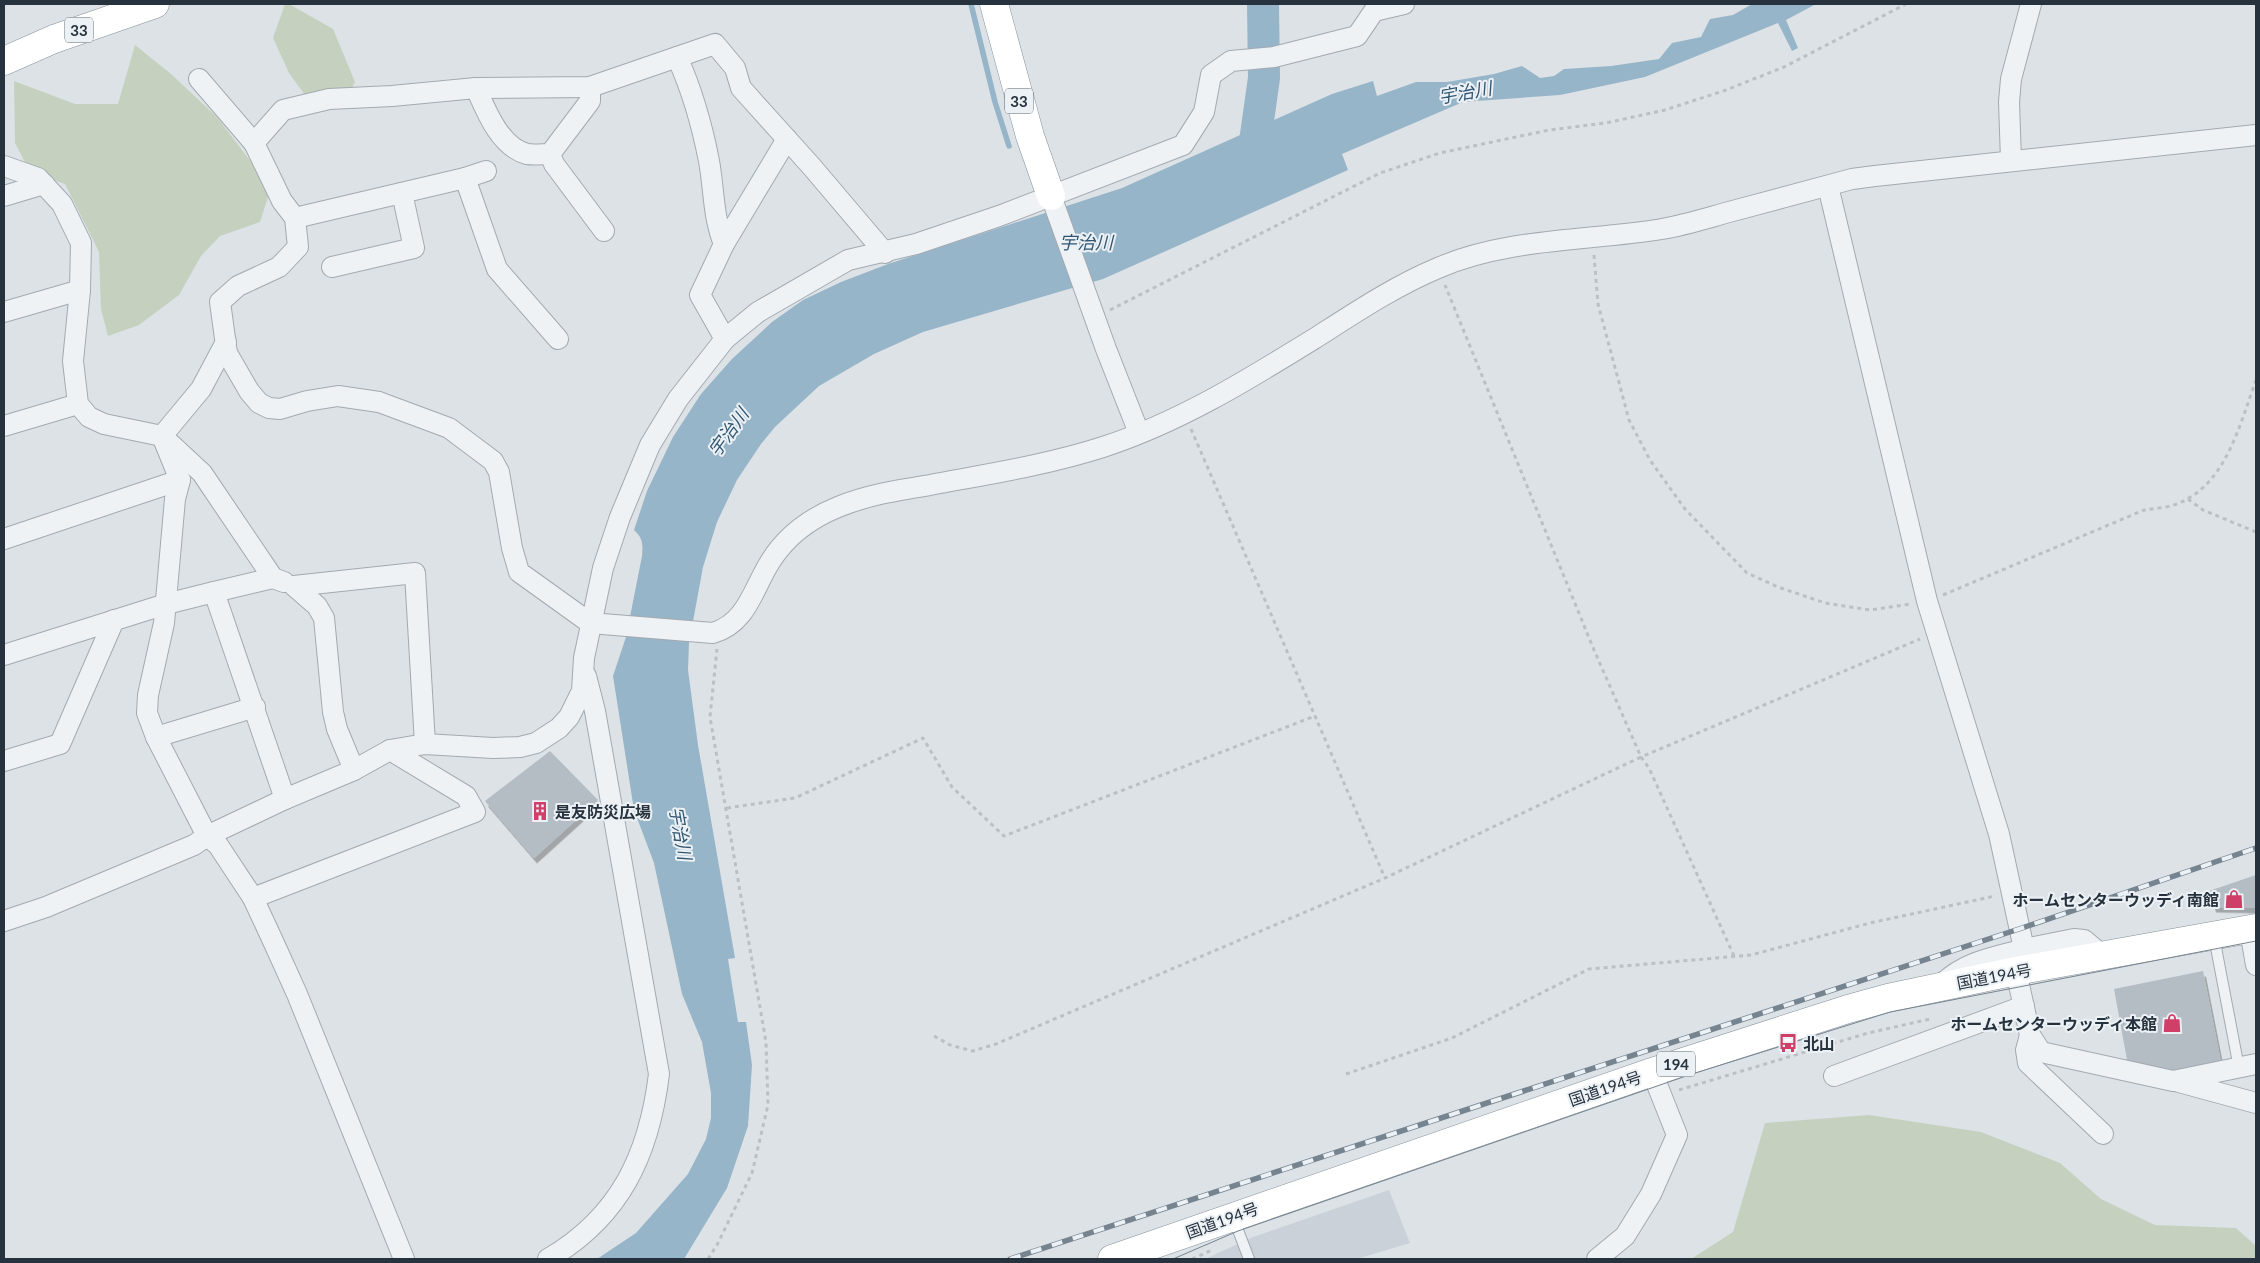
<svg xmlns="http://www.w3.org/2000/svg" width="2260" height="1263" font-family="Lato,'Noto Sans JP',sans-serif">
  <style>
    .built { fill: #cbd1d9 }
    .green { fill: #c5d1be }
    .water { fill: #97b5c8 }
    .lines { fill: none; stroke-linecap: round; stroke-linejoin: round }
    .stream { stroke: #97b5c8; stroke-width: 5.5 }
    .river { stroke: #97b5c8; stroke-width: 32 }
    .building { fill: #b4bcc4; filter: url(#shadow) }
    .service-casing { stroke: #a2aab1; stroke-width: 12 }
    .minor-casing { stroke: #a2aab1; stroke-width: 22 }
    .trunk-casing { stroke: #84929d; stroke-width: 29 }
    .path { stroke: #bbc0c5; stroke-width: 3; stroke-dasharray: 4 4; stroke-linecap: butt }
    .service { stroke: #eff2f5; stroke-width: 10 }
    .minor { stroke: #eff2f5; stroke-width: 20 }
    .trunk { stroke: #fff; stroke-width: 28 }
    .tram { stroke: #768490; stroke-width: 1 }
    .rail-casing { stroke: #768490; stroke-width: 5.5 }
    .rail { stroke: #ecf1f5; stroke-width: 4; stroke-dasharray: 11; stroke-linecap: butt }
    .labels { text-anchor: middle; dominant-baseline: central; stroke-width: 4; stroke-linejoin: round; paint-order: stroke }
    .shield { fill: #ecf1f5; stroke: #616b74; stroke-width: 1 }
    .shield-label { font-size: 15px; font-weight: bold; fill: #26323d }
    .poi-label { font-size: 16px; font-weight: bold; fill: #26323d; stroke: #ecf1f5; text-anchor: start }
    .street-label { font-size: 16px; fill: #26323d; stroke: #ecf1f5 }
    .water-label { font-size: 18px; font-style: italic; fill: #305671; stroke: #ecf1f5 }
  </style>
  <defs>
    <filter id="shadow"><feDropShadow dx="3" dy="5.5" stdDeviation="0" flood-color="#0004"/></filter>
  </defs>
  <rect width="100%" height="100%" fill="#dde2e7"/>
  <polygon class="built" points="1389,1190 1410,1243 1357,1259 1205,1259 1253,1237"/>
  <g class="green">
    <polygon points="285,4 289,4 333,29 355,82 350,92 308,99 289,73 273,38"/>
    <polygon points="135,45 171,74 216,116 271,188 260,222 220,236 201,256 179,295 139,325 108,336 101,309 99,252 65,184 30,172 15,143 14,81 75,104 118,104"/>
    <polygon points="1869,1115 1981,1132 2060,1163 2101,1199 2155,1225 2236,1228 2256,1246 2256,1259 1691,1259 1733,1232 1765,1123"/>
  </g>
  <path class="water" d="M1752,4H1816L1786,20L1798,48L1792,51L1778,23L1645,77L1560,95L1463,102L1342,154L1348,170L1103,279L923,332L874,354L819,386L775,427L761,444L737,480L717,522L703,567L689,643L688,670L698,745L735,958L728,959L738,1022H746L752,1065L748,1126L727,1188L684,1259H597L636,1233L688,1174L706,1139L711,1118V1093L702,1042L682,994L654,863L634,810L613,676L626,637L642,556C643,545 643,538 634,530L647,491L673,437L701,394L732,359L772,322L803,300L841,282L888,264L1122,188L1332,94L1373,81L1377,96L1416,82H1447L1494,74L1522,66L1540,78L1554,76L1564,69L1611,66L1659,59L1672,43L1701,37L1710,19L1733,15Z"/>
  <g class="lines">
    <polyline class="stream" points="971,4 995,102 1009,146"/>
    <polyline class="river" points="1251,170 1264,78 1263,4"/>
  </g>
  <g class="building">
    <polygon points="550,751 598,800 534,858 485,801"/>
    <polygon points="2256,875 2256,908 2213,907 2209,891"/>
    <polygon points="2203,971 2221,1063 2175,1072 2128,1065 2114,989"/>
  </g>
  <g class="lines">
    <g class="service-casing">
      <g id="service">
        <polyline points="2214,937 2239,1068"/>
        <polyline points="1233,1217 1249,1259"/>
      </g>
    </g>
    <g class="minor-casing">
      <g id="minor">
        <path d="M677,57C692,90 702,125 709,161C714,188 713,218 724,244"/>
        <polyline points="199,79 254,143"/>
        <path d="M590,87V101L550,154C543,154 534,155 527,154C500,147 486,111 476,88L392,96L329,99L283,110L254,143L282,201L295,218L298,247L279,267L238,286L220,302L227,353L249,391L259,403L269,408L280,409L307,401L338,396L379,402L449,428L493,461L499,472L512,548L519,572L590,623L713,633C747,623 753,589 770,562C786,536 811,518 838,507C867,495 899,490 930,485C988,474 1047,465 1103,447C1180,422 1249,379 1317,337C1356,312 1395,286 1438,268C1506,238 1589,241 1662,229C1685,225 1707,218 1729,212C1770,201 1811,190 1852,179L1875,176L2256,135"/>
        <polyline points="476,88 590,87 715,44 735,68 741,88 812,167 885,253"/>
        <polyline points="550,154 554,164 604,231"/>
        <polyline points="2011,160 2009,102 2011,79 2031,4"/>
        <polyline points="4,166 38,178 62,204 81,243 80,290 73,361 78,404 89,417 104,424 162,436 202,473 273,578"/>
        <polyline points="465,178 486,171"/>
        <path d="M1828,186L1927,601L1999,834L2024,949C1993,958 1966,961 1942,984"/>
        <polyline points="4,196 44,184"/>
        <polyline points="1051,196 1106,349 1139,433"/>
        <polyline points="295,218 465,178 497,269 558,339"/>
        <polyline points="332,267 414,248 402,193"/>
        <polyline points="4,312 80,290"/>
        <polyline points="725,339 700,295 724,244 787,139"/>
        <polyline points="4,426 78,404"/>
        <polyline points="162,436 180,480 175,499 164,623 148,695 147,713 156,737 207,836 218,845 253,898 273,941 297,994 404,1259"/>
        <polyline points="162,436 201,389 226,342"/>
        <polyline points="4,539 180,480"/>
        <polyline points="284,582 273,578 214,592 285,799"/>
        <polyline points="4,655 166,604 214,592"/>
        <polyline points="156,737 255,707"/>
        <polyline points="4,761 60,744 114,620"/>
        <polyline points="354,770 337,729 333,712 324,618 317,606 294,586 415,573 425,744"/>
        <polyline points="253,898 475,812 466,796 390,750"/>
        <polyline points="4,921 46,907 194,845 207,836 285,799 354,770 390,750 425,744 493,748 520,747 536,743 559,728 569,717 582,691 584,658 603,568 620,517 650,445 678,399 725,339 758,312 848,260 916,244 999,216 1183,145 1204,112 1211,75 1231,61 1274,57 1357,36 1374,11 1404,4"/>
        <polyline points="2250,930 2256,965"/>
        <polyline points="2024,949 2074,939 2084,940 2103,956"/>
        <polyline points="2016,971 2030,1035 2041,1052 2173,1081 2256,1064"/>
        <polyline points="2030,1035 2026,1050 2028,1063 2103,1134"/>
        <polyline points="1834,1076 2024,1006"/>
        <polyline points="2179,1082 2256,1103"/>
        <path d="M548,1259C620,1217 649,1155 659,1074L595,711L586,676"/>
        <polyline points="1597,1259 1625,1236 1651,1194 1677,1135 1652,1072"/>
      </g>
    </g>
    <g class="trunk-casing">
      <g id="trunk">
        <polyline points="994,4 1030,136 1051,196"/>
        <polyline points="4,61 54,39 155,4"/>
        <polyline points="1112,1259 1652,1072 1848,1009 1888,998 2016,971 2256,928"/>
      </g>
    </g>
    <g class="path">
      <polyline points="1594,255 1598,304 1629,420 1650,460 1685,509 1747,573 1778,587 1825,603 1870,610 1911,604"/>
      <polyline points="1110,310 1380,173 1440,153 1549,130 1606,123 1665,110 1726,90 1784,67 1906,4"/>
      <polyline points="1191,429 1385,878"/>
      <polyline points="2188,499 2203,510 2256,532"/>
      <path d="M1943,595L2144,510C2155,508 2168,508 2179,503C2226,484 2240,424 2256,380"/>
      <polyline points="727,808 795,798 923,738 952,787 1004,836 1315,716"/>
      <polyline points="1734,956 1649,768 1641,757 1920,639"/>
      <polyline points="934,1036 950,1045 973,1051 996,1044 1385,878 1641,757 1594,650 1445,285"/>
      <polyline points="1346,1074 1452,1038 1589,969 1751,955 1870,923 1995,896"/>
      <polyline points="1679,1090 1868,1033 1930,1019"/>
      <polyline points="708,1259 717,1245 752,1173 768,1105 766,1042 710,717 717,649"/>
      <polyline points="1192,1259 1212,1250"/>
    </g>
    <use href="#service" class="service"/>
    <use href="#minor" class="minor"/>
    <use href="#trunk" class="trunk"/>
    <polyline class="tram" points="1173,1259 1238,1231 1689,1075 1890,1012 2256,941"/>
    <g class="rail-casing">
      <polyline id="rail" points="1010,1259 2019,929 2256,848"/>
    </g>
    <use href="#rail" class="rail"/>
  </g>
  <defs>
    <g id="building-bare" transform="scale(1.5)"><path d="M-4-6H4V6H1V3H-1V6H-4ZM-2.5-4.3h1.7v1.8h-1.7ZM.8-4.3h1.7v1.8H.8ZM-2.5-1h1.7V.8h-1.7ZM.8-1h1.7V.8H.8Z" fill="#cf3f68" stroke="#ecf1f5" stroke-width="2.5" paint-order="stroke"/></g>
    <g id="shop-bare" transform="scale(1.5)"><path d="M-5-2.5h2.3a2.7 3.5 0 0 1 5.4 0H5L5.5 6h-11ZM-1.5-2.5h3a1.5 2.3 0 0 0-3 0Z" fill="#cf3f68" stroke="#ecf1f5" stroke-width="2.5" paint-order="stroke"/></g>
    <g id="bus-bare" transform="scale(1.5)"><path d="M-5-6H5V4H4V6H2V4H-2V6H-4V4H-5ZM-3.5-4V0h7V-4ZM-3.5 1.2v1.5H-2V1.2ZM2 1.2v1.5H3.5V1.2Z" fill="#cf3f68" stroke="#ecf1f5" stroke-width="2.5" paint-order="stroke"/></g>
  </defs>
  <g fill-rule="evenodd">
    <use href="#building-bare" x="540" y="811"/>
    <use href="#shop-bare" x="2234" y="899"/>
    <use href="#shop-bare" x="2172" y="1023"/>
    <use href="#bus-bare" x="1788" y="1043"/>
  </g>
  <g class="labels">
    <g class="shield">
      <rect x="65" y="17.5" width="28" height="25" rx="4"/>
      <rect x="1005" y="88.5" width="28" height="25" rx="4"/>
      <rect x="1657" y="1051.5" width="38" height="25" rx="4"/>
    </g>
    <g class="shield-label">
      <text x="79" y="30">33</text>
      <text x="1019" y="101">33</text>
      <text x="1676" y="1064">194</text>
    </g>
    <g class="poi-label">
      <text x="555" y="811">是友防災広場</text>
      <text x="2219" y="899" text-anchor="end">ホームセンターウッディ南館</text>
      <text x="2157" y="1023" text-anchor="end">ホームセンターウッディ本館</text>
      <text x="1803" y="1043">北山</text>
    </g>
    <g class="street-label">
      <text transform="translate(1994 976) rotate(-11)">国道194号</text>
      <text transform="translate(1605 1088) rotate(-19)">国道194号</text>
      <text transform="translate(1222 1220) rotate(-20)">国道194号</text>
    </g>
    <g class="water-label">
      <text transform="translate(1465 92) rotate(-10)">宇治川</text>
      <text x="1086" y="242">宇治川</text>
      <text transform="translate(728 432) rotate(-54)">宇治川</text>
      <text transform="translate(681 833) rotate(80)">宇治川</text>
    </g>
  </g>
  <rect width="2260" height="1263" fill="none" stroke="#26323d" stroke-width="10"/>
</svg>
